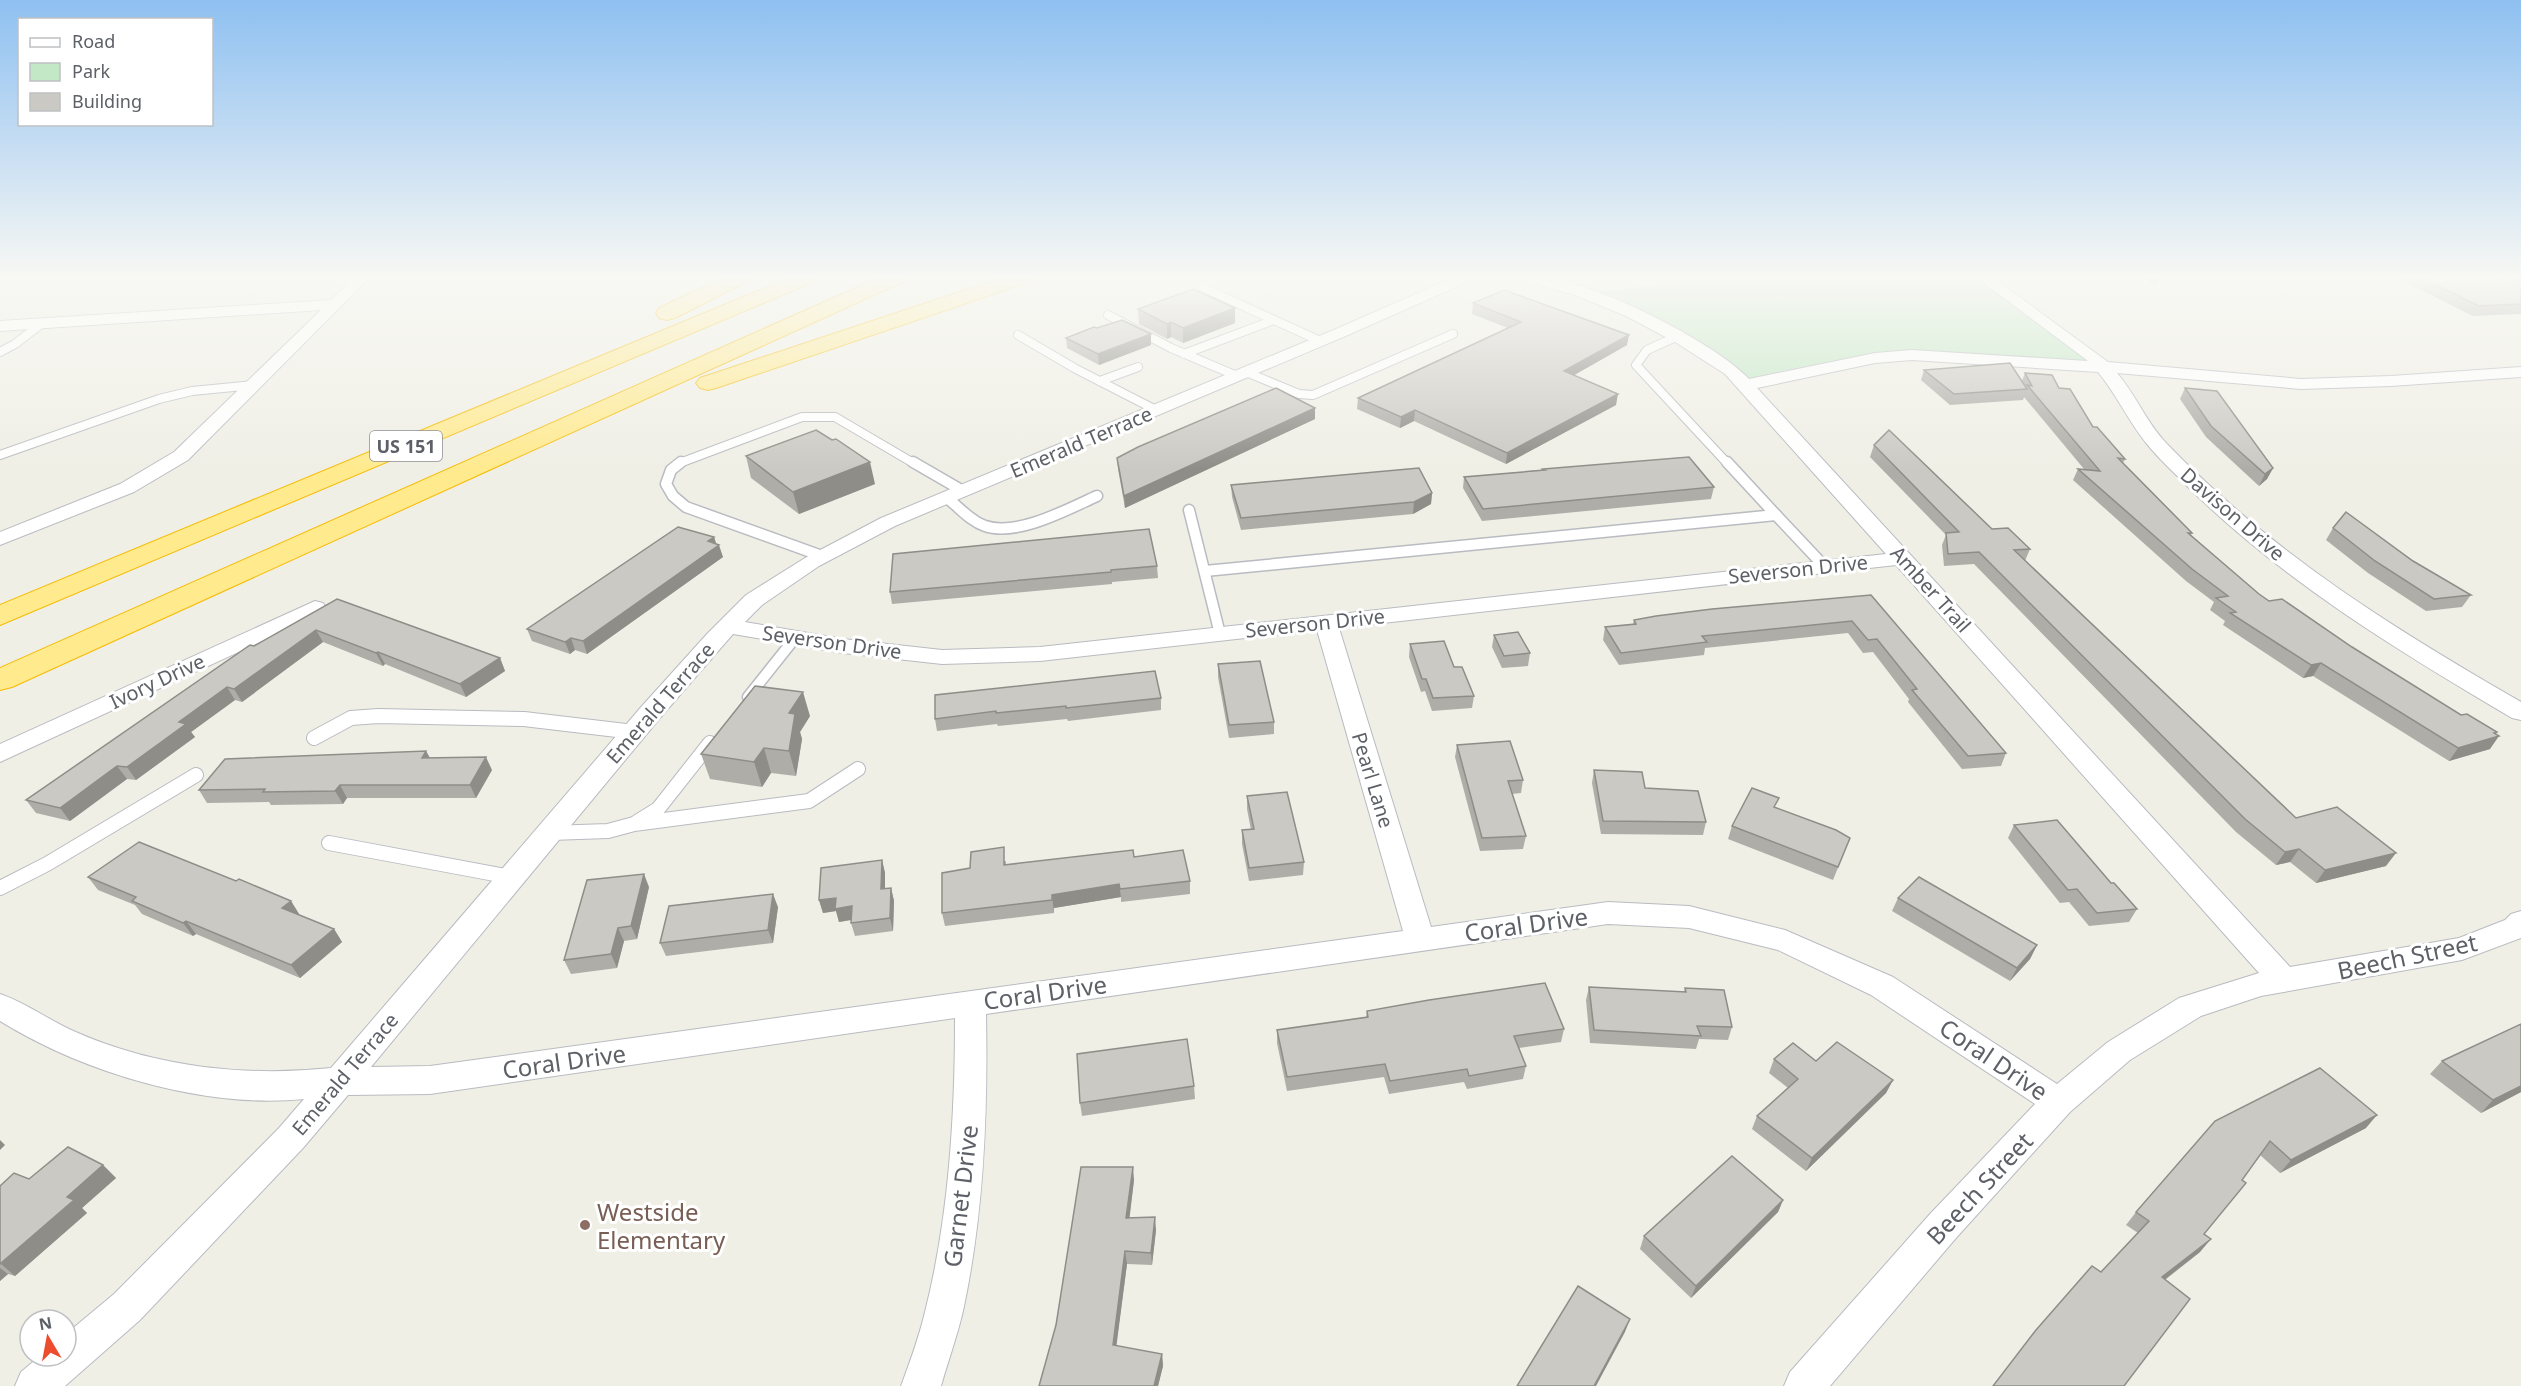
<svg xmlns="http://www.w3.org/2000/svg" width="2521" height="1386" font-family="'Noto Sans',sans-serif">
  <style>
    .green { fill: #c2e8c5 }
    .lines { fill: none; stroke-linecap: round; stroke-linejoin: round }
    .lane-far2-casing { stroke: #b8bbc0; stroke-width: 10 }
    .lane-far1-casing { stroke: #b8bbc0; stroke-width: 13 }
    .lane-casing { stroke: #b8bbc0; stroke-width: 16 }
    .street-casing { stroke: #b8bbc0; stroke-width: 2 }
    .highway-casing { stroke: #f6bb00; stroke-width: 2 }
    .lane-far2 { stroke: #fff; stroke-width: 8 }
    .lane-far1 { stroke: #fff; stroke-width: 10 }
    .lane { stroke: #fff; stroke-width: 14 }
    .street { fill: #fff; fill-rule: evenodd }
    .highway { fill: #ffea8e; fill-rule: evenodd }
    .wall { fill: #afada8 }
    .shaded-wall { fill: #8e8d88 }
    .building { fill: #cbc9c3; stroke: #8e8d88; stroke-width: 1.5 }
    .education-dot { fill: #8d6e63; stroke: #fff; stroke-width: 2 }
    .labels { text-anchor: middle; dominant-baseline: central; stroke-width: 6; stroke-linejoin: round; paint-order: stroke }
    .shield { fill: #fff; stroke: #8e9095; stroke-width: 1.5 }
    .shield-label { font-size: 18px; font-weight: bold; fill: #5d6167 }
    .street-label { font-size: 20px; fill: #5d6167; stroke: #fff }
    .near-street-label { font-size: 24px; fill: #5d6167; stroke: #fff }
    .near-education-label { font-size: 24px; fill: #785e54; stroke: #fff; text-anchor: start }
  </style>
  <rect width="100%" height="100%" fill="#f0efe6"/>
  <polygon class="green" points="1727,276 1982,276 2050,325 2102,367 1912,355 1745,385 1731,370 1586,294"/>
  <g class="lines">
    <g class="lane-far2-casing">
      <g id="lane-far2">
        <polyline points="1202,287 1320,341"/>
        <polyline points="1108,315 1171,348 1237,376"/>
        <polyline points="1018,335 1076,369 1156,410"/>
        <polyline points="1680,335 1647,350 1636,365 1728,464"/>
        <polyline points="0,352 15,344 41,324"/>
        <polyline points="1184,354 1274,320"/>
        <polyline points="1246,372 1299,394 1313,395 1453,334"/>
        <polyline points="1100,381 1138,367"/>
        <polyline points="0,455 159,399 192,391 254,385"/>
        <polyline points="677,464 802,417 835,417 915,464"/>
      </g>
    </g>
    <g class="lane-far1-casing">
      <g id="lane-far1">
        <polyline points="681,462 671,470 666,484 673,496 686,507 822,556"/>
        <polyline points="913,462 963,491"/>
        <polyline points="1727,462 1776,515"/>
        <path d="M947,498C959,507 970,521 985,526C1017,537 1068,509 1097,496"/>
        <polyline points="1189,510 1220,634"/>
        <polyline points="1205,571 1776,515 1825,567"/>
        <polyline points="748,697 795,638"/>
      </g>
    </g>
    <g class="lane-casing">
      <g id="lane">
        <polyline points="314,738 351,718 378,716 524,719 634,732"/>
        <polyline points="637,822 658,809 710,743"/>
        <polyline points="550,833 608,831 634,824 809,801 858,769"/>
        <polyline points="329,843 511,877"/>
        <polyline points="0,888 47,864 196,775"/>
      </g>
    </g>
    <g class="street-casing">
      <g id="street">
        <polygon points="356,276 371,276 188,460 134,492 0,545 0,532 120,484 174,452 321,310 0,331 0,321 331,300"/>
        <path d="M1457,276H1476L1474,279L1348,335L895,526L819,566L762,605L745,622L843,639L942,650L1040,647L1886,554L1725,374L1675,342L1626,316L1575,295L1518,279L1516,276C1523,276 1531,275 1539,276C1591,280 1713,341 1749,379L1875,353L1912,350L2088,361L1975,276H1991L2108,362L2301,379L2391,376L2521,367V377L2391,386L2301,389L2117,373C2136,395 2147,424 2167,444C2272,553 2391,627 2521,702V720L2512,718C2397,650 2283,581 2187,486C2176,474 2163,463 2152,450C2131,427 2118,396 2098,372L1912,360L1875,363L1757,388L2290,967L2459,938L2505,920L2511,914L2521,911V938L2462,960L2261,996L2201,1016L2130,1060L2070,1112L1956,1238L1830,1386H1784L1790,1372L1930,1214L2035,1104L1871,995L1778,950L1689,928L1608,924L986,1014C988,1113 984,1214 963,1311C957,1337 948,1361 941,1386H901C910,1362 919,1337 925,1312C949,1217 955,1116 955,1018L430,1094L348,1095L303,1148L140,1320L65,1386H15L21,1372L40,1356H66V1334L114,1294L279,1128L304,1099C205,1109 84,1073 0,1021V994C27,1003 51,1022 78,1033C156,1067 246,1077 331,1068L642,706L707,634L746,595L805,558L881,518L1336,329ZM1896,565L2259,973L2179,998L2108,1042L2057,1084L1893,977L1785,930L1689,906L1608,902L1431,927L1339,628ZM1317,630L1403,931L430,1066L371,1067L660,718L733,634L843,653L942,664L1040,661Z"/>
        <polygon points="315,601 323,603 326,608 323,613 0,762 0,744"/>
      </g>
    </g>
    <g class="highway-casing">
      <g id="highway">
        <polygon points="727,276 753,276 750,280 675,318 667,320 659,318 656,313 659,308"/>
        <polygon points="794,276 821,276 818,280 0,625 0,605"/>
        <polygon points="883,276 910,276 907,280 12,687 0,690 0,668"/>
        <polygon points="1008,276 1038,276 1035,280 716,388 708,390 700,388 696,383 700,378"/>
      </g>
    </g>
    <use href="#lane-far2" class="lane-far2"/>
    <use href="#lane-far1" class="lane-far1"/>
    <use href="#lane" class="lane"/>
    <use href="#street" class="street"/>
    <use href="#highway" class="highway"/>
  </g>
  <g class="wall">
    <polygon points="2139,276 2162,276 2155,286"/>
    <polygon points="2393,276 2494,276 2521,287 2521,314 2473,316"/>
    <polygon points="2500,276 2521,276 2521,286"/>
    <polygon points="1473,303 1627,345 1574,375 1616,405 1506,464 1414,421 1400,428 1357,409 1358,398 1508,328 1472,314"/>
    <polygon points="1235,308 1235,323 1183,343 1171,337 1167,339 1139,324 1138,309"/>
    <polygon points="1066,338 1151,345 1099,365 1067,348"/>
    <polygon points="1924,370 2022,381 2025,373 2059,388 2093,427 2125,459 2123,463 2192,533 2191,535 2259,594 2269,601 2352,647 2461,715 2495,734 2490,749 2449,761 2313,676 2303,678 2223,625 2225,621 2210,610 2214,602 2186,581 2073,480 2078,469 2084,469 2024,397 2023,400 1950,405 1921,380"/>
    <polygon points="2185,388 2273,468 2267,479 2259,486 2206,437 2180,399"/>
    <polygon points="1315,408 1315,419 1125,508 1118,469 1117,458"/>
    <polygon points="1874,445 1992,529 2030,549 2025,561 2296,818 2386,866 2316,883 2290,862 2276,865 2236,832 1974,564 1944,566 1942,545 1946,535 1870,457"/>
    <polygon points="746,456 875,484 799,514 751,478"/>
    <polygon points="1543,469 1714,487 1711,499 1482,521 1463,488 1464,477 1542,470"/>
    <polygon points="1231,485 1432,493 1431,504 1413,514 1241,530 1232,497"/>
    <polygon points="2333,528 2413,561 2471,595 2462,607 2426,611 2368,573 2326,540"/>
    <polygon points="714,537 716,544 723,557 587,654 575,650 570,654 532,641 527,629"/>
    <polygon points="1157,566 1158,578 1112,582 1112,584 892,604 890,592"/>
    <polygon points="1871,595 2006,753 2001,766 1962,769 1908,702 1909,699 1873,652 1863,653 1848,633 1705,648 1704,655 1619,665 1603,640 1605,627 1633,624 1634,620"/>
    <polygon points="337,599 500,658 505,671 466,697 385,664 383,666 323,642 242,702 235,700 191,732 195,737 136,780 127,779 70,821 36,813 26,800 254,646"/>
    <polygon points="1494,635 1530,653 1528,666 1502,668 1492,647"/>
    <polygon points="1410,644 1454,667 1474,696 1472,708 1432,711 1425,691 1421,692 1409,657"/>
    <polygon points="1218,664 1274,722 1274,734 1229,738 1218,677"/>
    <polygon points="935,695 1161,698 1161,710 1068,721 1067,719 998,726 997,724 937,731 935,719"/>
    <polygon points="810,716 800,732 802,739 796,776 771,773 762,787 710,779 701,754"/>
    <polygon points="1457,745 1523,780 1521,793 1512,794 1526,836 1523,849 1480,851 1455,757"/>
    <polygon points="426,751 430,758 492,770 476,798 347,798 343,804 271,805 269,802 207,803 199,790"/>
    <polygon points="1594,770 1645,788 1706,822 1703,835 1601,834 1592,783"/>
    <polygon points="1247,796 1304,862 1303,875 1249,881 1242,844 1242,830 1251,830 1247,809"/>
    <polygon points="1776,808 1850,838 1833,880 1728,839 1732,826"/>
    <polygon points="2014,825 2111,883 2137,909 2129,922 2089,926 2069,902 2060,903 2008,838"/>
    <polygon points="1134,857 1190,881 1190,894 1121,902 1121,897 1054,908 1054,913 945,926 942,913 970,868 1006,861 1006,865"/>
    <polygon points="882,860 885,873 885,888 891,888 894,901 893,931 855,936 851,923 851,920 839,922 836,911 823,913 819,900"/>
    <polygon points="88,877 236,881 291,901 299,914 298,915 334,929 342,942 300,978 196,934 193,936 142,914 135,905 98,890"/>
    <polygon points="649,887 637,939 624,941 617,968 571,974 564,960"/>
    <polygon points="1898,898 2037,945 2030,959 2010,981 1892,911"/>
    <polygon points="778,907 773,943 666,956 660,943"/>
    <polygon points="1589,987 1684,992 1685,988 1732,1027 1728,1040 1699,1039 1696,1049 1590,1043 1586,1000"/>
    <polygon points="1367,1011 1564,1029 1561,1042 1519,1048 1526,1066 1523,1079 1467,1089 1464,1082 1389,1094 1384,1077 1287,1091 1277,1043 1277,1030 1366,1017"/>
    <polygon points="1774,1059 1893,1080 1886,1093 1806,1171 1752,1129 1757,1116 1788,1088 1769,1073"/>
    <polygon points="2442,1061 2521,1092 2481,1113 2430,1074"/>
    <polygon points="1194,1086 1195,1099 1082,1116 1080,1103"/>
    <polygon points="2215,1121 2366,1128 2280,1173 2260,1155 2204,1234 2200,1252 2165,1280 2101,1272 2138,1233 2126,1225 2136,1212"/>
    <polygon points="103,1165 116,1178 82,1208 87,1213 15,1276 8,1274 0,1281 0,1186"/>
    <polygon points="1134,1180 1129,1218 1156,1230 1152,1265 1127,1264 1116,1346 1162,1354 1163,1366 1158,1386 1039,1386"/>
    <polygon points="1783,1200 1778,1212 1691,1298 1640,1249 1644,1236"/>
  </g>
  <g class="shaded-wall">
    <polygon points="2159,276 2162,276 2155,286"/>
    <polygon points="1235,308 1235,323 1183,343 1183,328"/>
    <polygon points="1171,322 1171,337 1167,339 1167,324"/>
    <polygon points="1151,334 1151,345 1099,365 1098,354"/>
    <polygon points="1629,335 1627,345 1562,382 1564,371"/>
    <polygon points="1618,394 1616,405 1506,464 1507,453"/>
    <polygon points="1315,408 1315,419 1125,508 1124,496"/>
    <polygon points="1415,410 1414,421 1400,428 1401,417"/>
    <polygon points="870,462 875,484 799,514 793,492"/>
    <polygon points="2273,468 2267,479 2259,486 2265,474"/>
    <polygon points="1432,493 1431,504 1413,514 1414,502"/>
    <polygon points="714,537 717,546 719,545 723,557 587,654 583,641"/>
    <polygon points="316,630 323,642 242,702 234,689"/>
    <polygon points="571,638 575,650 570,654 565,642"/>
    <polygon points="378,652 385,664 383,666 376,653"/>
    <polygon points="500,658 505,671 466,697 460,684"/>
    <polygon points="2321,663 2313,676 2303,678 2311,665"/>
    <polygon points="227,687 235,700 191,732 195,737 136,780 127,767 179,722"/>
    <polygon points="803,692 810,716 800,732 802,739 796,776 789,751 789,713"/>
    <polygon points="2497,732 2492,738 2499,736 2490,749 2449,761 2458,748"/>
    <polygon points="764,748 771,773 762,787 754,762"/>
    <polygon points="426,751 433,764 422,758"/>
    <polygon points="486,757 492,770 476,798 470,785"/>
    <polygon points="117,766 127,779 70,821 60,808"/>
    <polygon points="340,785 347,798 343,804 335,791"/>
    <polygon points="2299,849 2290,862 2276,865 2285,852"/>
    <polygon points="2396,853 2386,866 2316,883 2325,870"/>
    <polygon points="882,860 885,873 885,902 881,889"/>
    <polygon points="644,874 649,887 637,939 631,926"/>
    <polygon points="1119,884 1121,897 1054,908 1054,913 1052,895"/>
    <polygon points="891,888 894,901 893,931 890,918"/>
    <polygon points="773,894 778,907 773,943 768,930"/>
    <polygon points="836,898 852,906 856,919 839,922 836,911 823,913 819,900"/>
    <polygon points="291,901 299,914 291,922 282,908"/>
    <polygon points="186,921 196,934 193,936 183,923"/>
    <polygon points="618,928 624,941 617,968 611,954"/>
    <polygon points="334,929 342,942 300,978 291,965"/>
    <polygon points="2037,945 2030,959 2010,981 2017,968"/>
    <polygon points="1893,1080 1886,1093 1806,1171 1812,1158"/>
    <polygon points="2521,1086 2521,1092 2481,1113 2493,1100"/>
    <polygon points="2377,1115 2366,1128 2280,1173 2291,1160"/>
    <polygon points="0,1140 5,1145 0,1150"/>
    <polygon points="103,1165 116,1178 82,1208 87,1213 15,1276 1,1264 67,1197"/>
    <polygon points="1133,1167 1134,1180 1128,1231 1126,1218"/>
    <polygon points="1783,1200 1778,1212 1691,1298 1696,1286"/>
    <polygon points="1155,1217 1156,1230 1152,1265 1151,1253"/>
    <polygon points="2211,1239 2200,1252 2151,1290 2162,1277"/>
    <polygon points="1125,1251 1127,1264 1115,1357 1113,1345"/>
    <polygon points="0,1268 8,1274 0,1281"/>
    <polygon points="1630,1319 1625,1332 1596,1386 1594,1386"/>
    <polygon points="1162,1354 1163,1366 1158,1386 1154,1386"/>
  </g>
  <g class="building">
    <polygon points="2418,276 2494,276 2521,287 2521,304 2479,306"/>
    <polygon points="1193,289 1235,308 1183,328 1171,322 1167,324 1138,309"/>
    <polygon points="1504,290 1629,335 1564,371 1618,394 1507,453 1415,410 1401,417 1358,398 1521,322 1473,303"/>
    <polygon points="1122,320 1151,334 1098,354 1066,338 1094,327 1097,328"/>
    <polygon points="2010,363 2027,389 1954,394 1924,370"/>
    <polygon points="2025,373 2052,375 2059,388 2070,389 2093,427 2097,427 2125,459 2118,458 2192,533 2188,533 2259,594 2269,601 2282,599 2352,647 2461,715 2467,714 2497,732 2494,733 2499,736 2458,748 2321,663 2311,665 2230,613 2236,612 2216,598 2228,596 2192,569 2078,469 2100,471 2027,385 2032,386"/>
    <polygon points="1276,388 1315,408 1124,496 1117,458 1138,447"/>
    <polygon points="2185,388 2217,391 2273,468 2265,474 2211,426"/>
    <polygon points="816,430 832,440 836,439 870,462 793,492 746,456"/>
    <polygon points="1889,430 1992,529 2008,528 2030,549 2014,550 2296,818 2337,807 2396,853 2325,870 2299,849 2285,852 2245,819 1979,552 1948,554 1946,533 1959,532 1874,445"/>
    <polygon points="1689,457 1714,487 1483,509 1464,477 1545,470 1543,469"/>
    <polygon points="1419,468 1432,493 1414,502 1241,518 1231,485"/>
    <polygon points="2346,512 2413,561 2471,595 2434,599 2375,561 2333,528"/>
    <polygon points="678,527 714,537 708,541 719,545 583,641 571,638 565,642 527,629"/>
    <polygon points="1149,529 1157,566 1111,570 1111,572 890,592 893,554"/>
    <polygon points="1871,595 2006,753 1968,756 1912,690 1917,689 1877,639 1868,640 1852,621 1702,636 1707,642 1621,653 1605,627 1636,624 1634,620 1656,616 1712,609"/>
    <polygon points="337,599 500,658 460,684 378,652 376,653 316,630 234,689 227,687 179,722 186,724 127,767 117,766 60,808 26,800 250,645 254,646"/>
    <polygon points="1518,632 1530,653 1504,656 1494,635"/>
    <polygon points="1444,641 1454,667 1462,667 1474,696 1433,698 1426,679 1422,679 1410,644"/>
    <polygon points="1260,661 1274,722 1229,725 1218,664"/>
    <polygon points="1155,671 1161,698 1066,708 1066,706 996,713 996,711 935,719 935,695"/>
    <polygon points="755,686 803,692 789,713 795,714 789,751 764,748 754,762 701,754"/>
    <polygon points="1510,741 1523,780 1508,781 1526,836 1482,838 1457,745"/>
    <polygon points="426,751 422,758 486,757 470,785 340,785 335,791 263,792 265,789 199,790 225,759"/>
    <polygon points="1594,770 1642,772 1645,788 1698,791 1706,822 1603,821"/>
    <polygon points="1752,788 1779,798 1774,807 1836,830 1850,838 1838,867 1732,826"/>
    <polygon points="1287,792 1304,862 1249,868 1242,830 1254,829 1247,796"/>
    <polygon points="2057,820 2111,883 2114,883 2137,909 2097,913 2077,889 2068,890 2014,825"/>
    <polygon points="139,842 236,881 239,879 291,901 282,908 334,929 291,965 186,921 183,923 132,901 136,897 88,877"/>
    <polygon points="1004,847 1004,865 1133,850 1134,857 1183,850 1190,881 1120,889 1119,884 1052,895 1052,900 942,913 942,873 970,868 971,852"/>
    <polygon points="882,860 881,889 891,888 890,918 851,923 852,906 835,909 836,898 819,900 821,868"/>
    <polygon points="644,874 631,926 618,928 611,954 564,960 587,880"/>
    <polygon points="1919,877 2037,945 2017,968 1898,898"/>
    <polygon points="773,894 768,930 660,943 669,906"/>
    <polygon points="1545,983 1564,1029 1514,1036 1526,1066 1469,1076 1467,1069 1390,1081 1385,1064 1287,1077 1277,1030 1368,1017 1367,1011 1429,1000"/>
    <polygon points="1589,987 1686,992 1685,988 1724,990 1732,1027 1697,1026 1701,1036 1594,1030"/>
    <polygon points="2521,1024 2521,1086 2493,1100 2442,1061"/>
    <polygon points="1187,1039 1194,1086 1080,1103 1077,1054"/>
    <polygon points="1837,1042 1893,1080 1812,1158 1757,1116 1798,1079 1774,1059 1793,1043 1816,1061"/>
    <polygon points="2320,1068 2377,1115 2291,1160 2270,1141 2242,1180 2246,1183 2204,1234 2211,1239 2162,1277 2190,1299 2124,1386 1993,1386 2036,1330 2092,1266 2101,1272 2149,1221 2136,1212 2215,1121"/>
    <polygon points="68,1147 103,1165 67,1197 74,1200 0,1264 0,1186 14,1173 29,1179"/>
    <polygon points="1732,1156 1783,1200 1696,1286 1644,1236"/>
    <polygon points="1081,1167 1133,1167 1126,1218 1155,1217 1151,1253 1125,1251 1113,1345 1162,1354 1154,1386 1039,1386 1056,1325"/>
    <polygon points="1578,1286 1630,1319 1594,1386 1517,1386"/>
  </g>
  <linearGradient id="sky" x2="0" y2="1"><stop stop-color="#8ec0f1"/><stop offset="0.59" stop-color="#f8f8f4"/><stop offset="1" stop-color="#f8f8f4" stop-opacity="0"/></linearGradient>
  <rect width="2521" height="470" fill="url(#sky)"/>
  <circle class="education-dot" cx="585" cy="1225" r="6"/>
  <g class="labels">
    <rect class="shield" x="370" y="431" width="72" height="30" rx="4.5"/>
    <g class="shield-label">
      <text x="406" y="446">US 151</text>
    </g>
    <g class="street-label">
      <text transform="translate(1081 442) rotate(-23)">Emerald Terrace</text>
      <text transform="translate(2233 514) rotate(41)">Davison Drive</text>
      <text transform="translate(1798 569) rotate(-6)">Severson Drive</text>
      <text transform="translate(1931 589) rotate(48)">Amber Trail</text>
      <text transform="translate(1315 623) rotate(-6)">Severson Drive</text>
      <text transform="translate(832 642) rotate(8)">Severson Drive</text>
      <text transform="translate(157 681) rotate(-25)">Ivory Drive</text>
      <text transform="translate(660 703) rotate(-49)">Emerald Terrace</text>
      <text transform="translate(1373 780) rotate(73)">Pearl Lane</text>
      <text transform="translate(345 1074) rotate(-50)">Emerald Terrace</text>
    </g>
    <g class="near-street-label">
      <text transform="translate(1526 924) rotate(-8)">Coral Drive</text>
      <text transform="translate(2407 956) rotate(-12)">Beech Street</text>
      <text transform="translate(1045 992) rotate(-8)">Coral Drive</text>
      <text transform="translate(1994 1059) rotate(34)">Coral Drive</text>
      <text transform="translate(564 1061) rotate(-8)">Coral Drive</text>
      <text transform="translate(1979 1188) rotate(-47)">Beech Street</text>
      <text transform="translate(960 1196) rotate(-83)">Garnet Drive</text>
    </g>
    <g class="near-education-label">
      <text x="597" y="1211">Westside<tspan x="597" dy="28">Elementary</tspan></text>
    </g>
  </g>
  <rect x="18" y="18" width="195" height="108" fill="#ffffff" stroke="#bec0c2" stroke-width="1.5"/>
  <rect x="30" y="38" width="30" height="9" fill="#ffffff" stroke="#bec0c2" stroke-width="1.5"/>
  <text x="72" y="48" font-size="18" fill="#5d6167">Road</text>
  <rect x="30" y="63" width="30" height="18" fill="#c2e8c5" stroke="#bec0c2" stroke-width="1.5"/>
  <text x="72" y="78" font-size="18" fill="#5d6167">Park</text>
  <rect x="30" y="93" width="30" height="18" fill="#cbc9c3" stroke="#bec0c2" stroke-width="1.5"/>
  <text x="72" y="108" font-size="18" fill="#5d6167">Building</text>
  <g transform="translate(48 1338) rotate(350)"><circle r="28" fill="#ffffff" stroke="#bec0c2" stroke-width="1.5"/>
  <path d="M0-4.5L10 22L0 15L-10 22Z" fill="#ed4c2f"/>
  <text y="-9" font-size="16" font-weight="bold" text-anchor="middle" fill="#5d6167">N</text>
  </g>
</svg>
